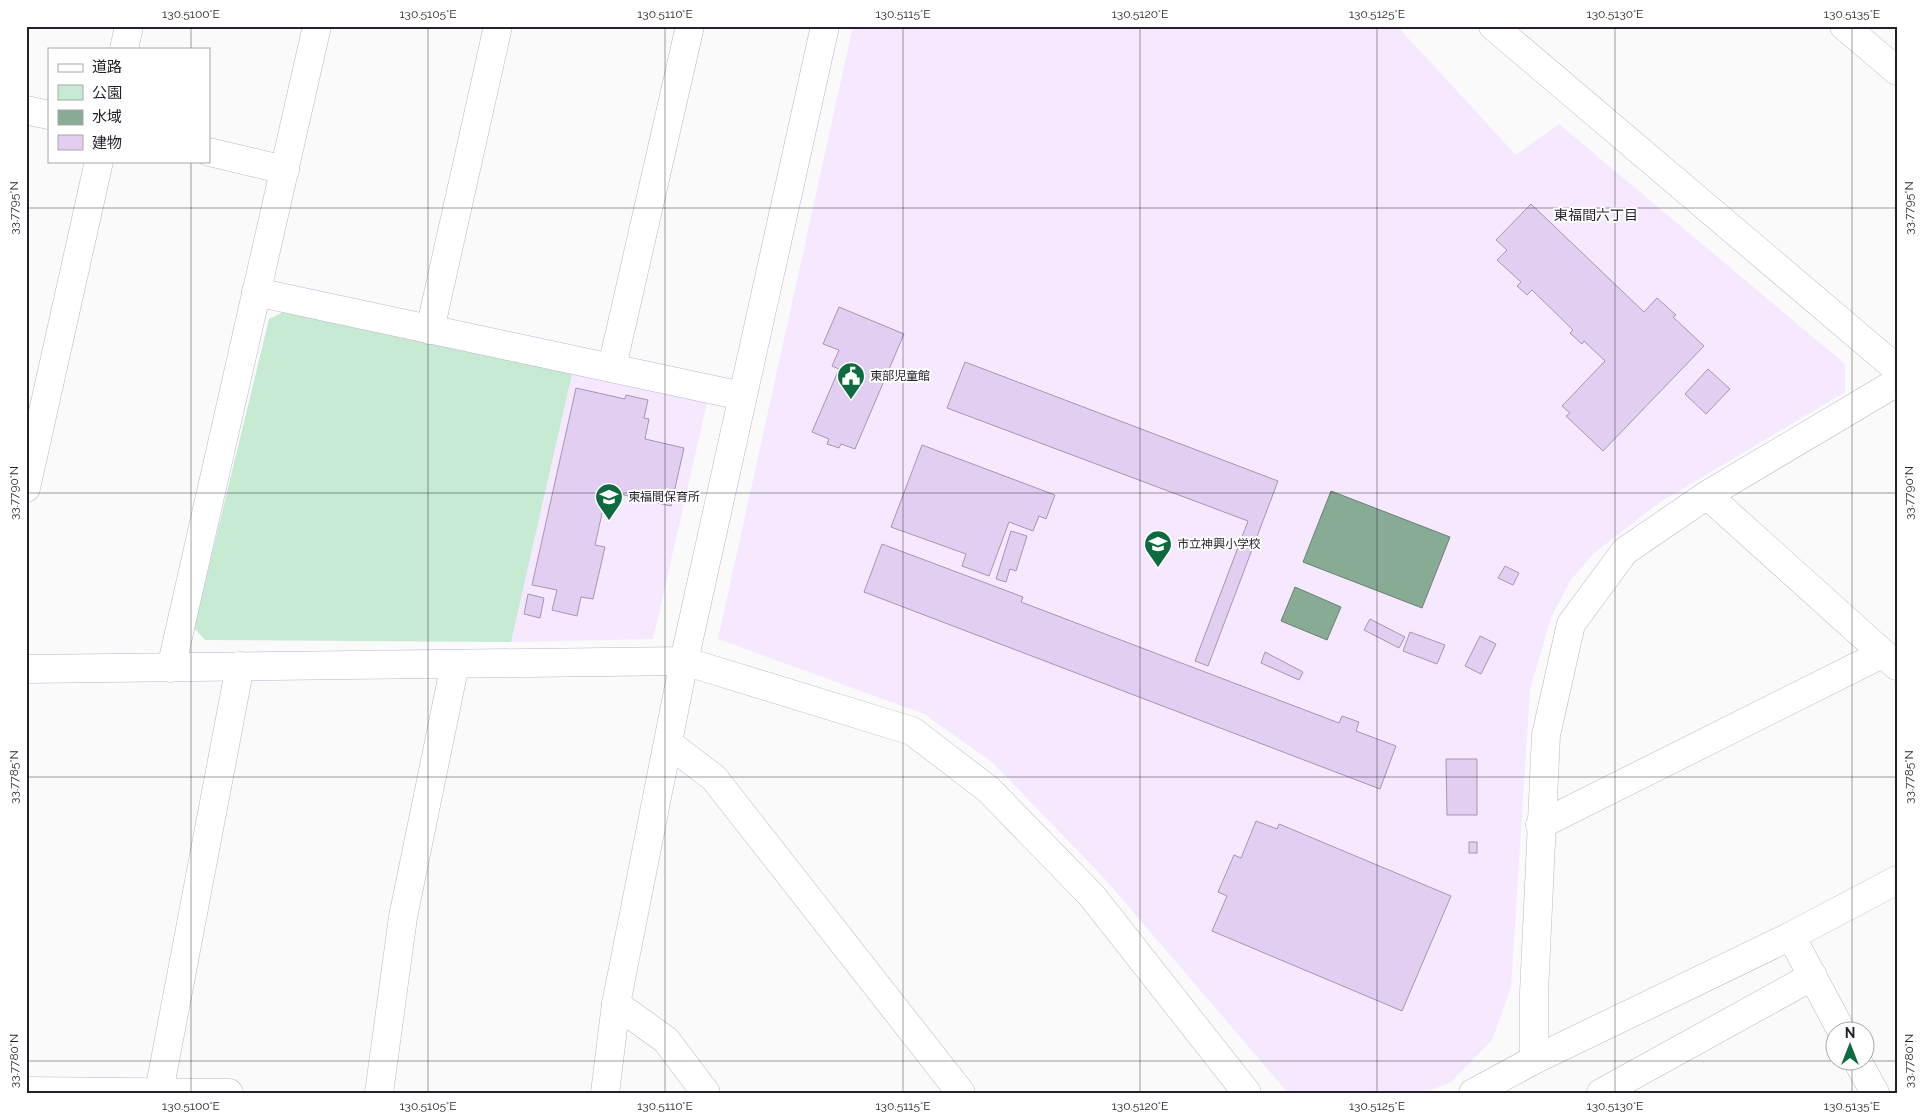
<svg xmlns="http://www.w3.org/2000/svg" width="1923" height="1119" font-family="Raleway,'Noto Sans JP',sans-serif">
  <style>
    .built { fill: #f5e8ff }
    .green { fill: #c6ead2 }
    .water { fill: #87ab93; stroke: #6a8174 }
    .building { fill: #e2cef1; stroke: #a695b3 }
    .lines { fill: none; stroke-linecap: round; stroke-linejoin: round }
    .minor-casing { stroke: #c2b1d0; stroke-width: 29 }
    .minor { stroke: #fff; stroke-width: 28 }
    .ticks { fill: none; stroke: #261f2b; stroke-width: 1; stroke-opacity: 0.45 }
    .labels { text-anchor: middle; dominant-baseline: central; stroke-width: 4; stroke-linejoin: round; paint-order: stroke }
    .poi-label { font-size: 12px; fill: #261f2b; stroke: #fff; text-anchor: start }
    .neighbourhood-label { font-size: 14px; fill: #261f2b; stroke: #fff }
    .neatline { fill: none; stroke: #261f2b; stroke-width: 2 }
    .ticks-label { font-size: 12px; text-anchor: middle; fill: #261f2b }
  </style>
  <rect width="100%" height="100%" fill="#fafafa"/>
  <g class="built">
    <polygon points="853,26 1397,26 1516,155 1559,124 1845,364 1845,392 1659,503 1593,554 1570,581 1551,618 1530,689 1511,988 1492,1040 1451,1082 1424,1093 1288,1093 1105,879 993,763 924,714 718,639"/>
    <polygon points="572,374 707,403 653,639 511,642"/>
  </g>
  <polygon class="green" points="287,310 572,374 511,642 205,640 194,628 269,319"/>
  <g class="water">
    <polygon points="1331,491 1450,537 1422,608 1303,562"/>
    <polygon points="1295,587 1341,607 1327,640 1281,621"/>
  </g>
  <g class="building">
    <polygon points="1531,204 1644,312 1657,298 1676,315 1673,317 1704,346 1603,451 1566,416 1570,413 1562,406 1605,361 1584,341 1582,344 1570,333 1573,330 1532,290 1527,295 1517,286 1521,282 1497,260 1507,250 1496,240"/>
    <polygon points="839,307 904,334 855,449 841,444 839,448 827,444 829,439 812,432 839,369 832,366 839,350 823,344"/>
    <polygon points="965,362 1278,481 1208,666 1195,661 1248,521 947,408"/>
    <polygon points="1708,369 1730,389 1706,414 1685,394"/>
    <polygon points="576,388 625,399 626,395 648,400 644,418 649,419 645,439 684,448 671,506 607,491 595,545 605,547 593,599 581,597 577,616 552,610 557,590 532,585"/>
    <polygon points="922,445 1055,495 1046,519 1039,516 1033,531 1009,522 989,576 962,566 966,554 891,527"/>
    <polygon points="1011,531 1027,536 1016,571 1010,569 1006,582 996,579"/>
    <polygon points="882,544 1023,597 1021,602 1339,723 1342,716 1359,722 1356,731 1396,746 1380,789 864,592"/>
    <polygon points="1505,566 1519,573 1513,585 1498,578"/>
    <polygon points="528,594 544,598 540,618 524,614"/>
    <polygon points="1370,619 1405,637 1399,648 1364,630"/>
    <polygon points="1410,632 1445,645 1437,664 1403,651"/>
    <polygon points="1480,636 1496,644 1481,674 1465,666"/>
    <polygon points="1265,652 1303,672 1299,680 1261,663"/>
    <polygon points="1446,759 1477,759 1477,815 1447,815"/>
    <polygon points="1256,821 1277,829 1279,824 1451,896 1402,1011 1212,931 1227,896 1218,892 1234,855 1241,858"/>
    <rect x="1469" y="842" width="8" height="11"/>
  </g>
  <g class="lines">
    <g class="minor-casing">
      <g id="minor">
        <polyline points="1493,26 1897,369"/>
        <polyline points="1844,26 1897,71"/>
        <polyline points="124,49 129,26"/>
        <polyline points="26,110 49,115"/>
        <polyline points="209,152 285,170"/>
        <polyline points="256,292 742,396"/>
        <polyline points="430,330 498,26"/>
        <polyline points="612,367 690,26"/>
        <polyline points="26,488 99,161"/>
        <polyline points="1707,495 1897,666"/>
        <polyline points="171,668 317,26"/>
        <polyline points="26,669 684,661 912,731 988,789 1092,896 1247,1093"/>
        <polyline points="668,743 714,778 961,1093"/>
        <polyline points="1540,825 1882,654"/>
        <polyline points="1791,936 1842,1032"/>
        <polyline points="616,1004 666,1040 706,1093"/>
        <polyline points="1534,1060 1534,993 1546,735 1571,624 1625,551 1707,495 1897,382"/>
        <polyline points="1858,1062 1875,1093"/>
        <polyline points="26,1091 229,1093"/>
        <polyline points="159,1092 240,666"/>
        <polyline points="379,1093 403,917 455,664"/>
        <polyline points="605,1093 616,1004 684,661 825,26"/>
        <polyline points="1473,1093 1534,1060 1791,936 1897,880"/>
        <polyline points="1601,1093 1813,976"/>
      </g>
    </g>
    <use href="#minor" class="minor"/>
  </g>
  <path class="ticks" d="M191,26V49M428,26V1093M665,26V1093M903,26V1093M1140,26V1093M1377,26V1093M1615,26V1093M1852,26V1032M191,161V1093M26,208H1897M26,493H1897M26,777H1897M26,1061H1836M1866,1061H1897M1852,1062V1093"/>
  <defs>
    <g id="civic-pin" transform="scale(1.4375)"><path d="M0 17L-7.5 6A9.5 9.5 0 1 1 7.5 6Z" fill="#0e6b3f" stroke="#fff"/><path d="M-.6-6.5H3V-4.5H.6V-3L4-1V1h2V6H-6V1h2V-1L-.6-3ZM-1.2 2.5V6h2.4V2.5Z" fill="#fff"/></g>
    <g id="school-pin" transform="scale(1.4375)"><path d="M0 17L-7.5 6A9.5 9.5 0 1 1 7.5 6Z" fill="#0e6b3f" stroke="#fff"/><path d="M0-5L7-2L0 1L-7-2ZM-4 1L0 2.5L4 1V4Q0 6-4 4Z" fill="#fff"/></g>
  </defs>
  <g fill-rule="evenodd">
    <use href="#civic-pin" x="851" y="376"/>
    <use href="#school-pin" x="609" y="497"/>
    <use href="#school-pin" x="1158" y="544"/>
  </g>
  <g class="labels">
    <g class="poi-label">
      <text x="870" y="376">東部児童館</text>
      <text x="628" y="497">東福間保育所</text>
      <text x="1177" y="544">市立神興小学校</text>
    </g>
    <g class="neighbourhood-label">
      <text x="1596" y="215">東福間六丁目</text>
    </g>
  </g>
  <rect width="1923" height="1119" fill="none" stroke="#ffffff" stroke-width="55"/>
  <rect x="48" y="48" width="162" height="115" fill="#ffffff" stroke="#a8a5aa"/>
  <rect x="58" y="64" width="25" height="8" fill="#ffffff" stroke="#a8a5aa"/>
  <text x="92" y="72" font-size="15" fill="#261f2b">道路</text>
  <rect x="58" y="85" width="25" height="15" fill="#c6ead2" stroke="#a8a5aa"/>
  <text x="92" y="98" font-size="15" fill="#261f2b">公園</text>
  <rect x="58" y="110" width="25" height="15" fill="#87ab93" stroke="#a8a5aa"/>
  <text x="92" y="122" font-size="15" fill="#261f2b">水域</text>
  <rect x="58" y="135" width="25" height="15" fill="#e2cef1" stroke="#a8a5aa"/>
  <text x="92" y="148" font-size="15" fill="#261f2b">建物</text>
  <g transform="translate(1850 1046)"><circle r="24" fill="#ffffff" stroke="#a8a5aa"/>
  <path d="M0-4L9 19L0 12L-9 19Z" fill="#0e6b3f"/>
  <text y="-8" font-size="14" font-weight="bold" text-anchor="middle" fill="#261f2b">N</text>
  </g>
  <rect x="28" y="28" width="1868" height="1064" class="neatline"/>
  <g class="ticks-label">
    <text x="191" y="18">130.5100°E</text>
    <text x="428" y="18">130.5105°E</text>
    <text x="665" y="18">130.5110°E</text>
    <text x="903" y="18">130.5115°E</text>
    <text x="1140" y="18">130.5120°E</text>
    <text x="1377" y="18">130.5125°E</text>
    <text x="1615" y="18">130.5130°E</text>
    <text x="1852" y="18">130.5135°E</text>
    <text transform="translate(14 208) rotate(-90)" y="4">33.7795°N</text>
    <text transform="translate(1909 208) rotate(-90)" y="4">33.7795°N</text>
    <text transform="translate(14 493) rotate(-90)" y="4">33.7790°N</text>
    <text transform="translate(1909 493) rotate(-90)" y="4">33.7790°N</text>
    <text transform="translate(14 777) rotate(-90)" y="4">33.7785°N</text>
    <text transform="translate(1909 777) rotate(-90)" y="4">33.7785°N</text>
    <text transform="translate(14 1061) rotate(-90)" y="4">33.7780°N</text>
    <text transform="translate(1909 1061) rotate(-90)" y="4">33.7780°N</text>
    <text x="191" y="1110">130.5100°E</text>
    <text x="428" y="1110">130.5105°E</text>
    <text x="665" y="1110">130.5110°E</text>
    <text x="903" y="1110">130.5115°E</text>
    <text x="1140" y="1110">130.5120°E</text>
    <text x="1377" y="1110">130.5125°E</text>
    <text x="1615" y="1110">130.5130°E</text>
    <text x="1852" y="1110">130.5135°E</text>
  </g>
</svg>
